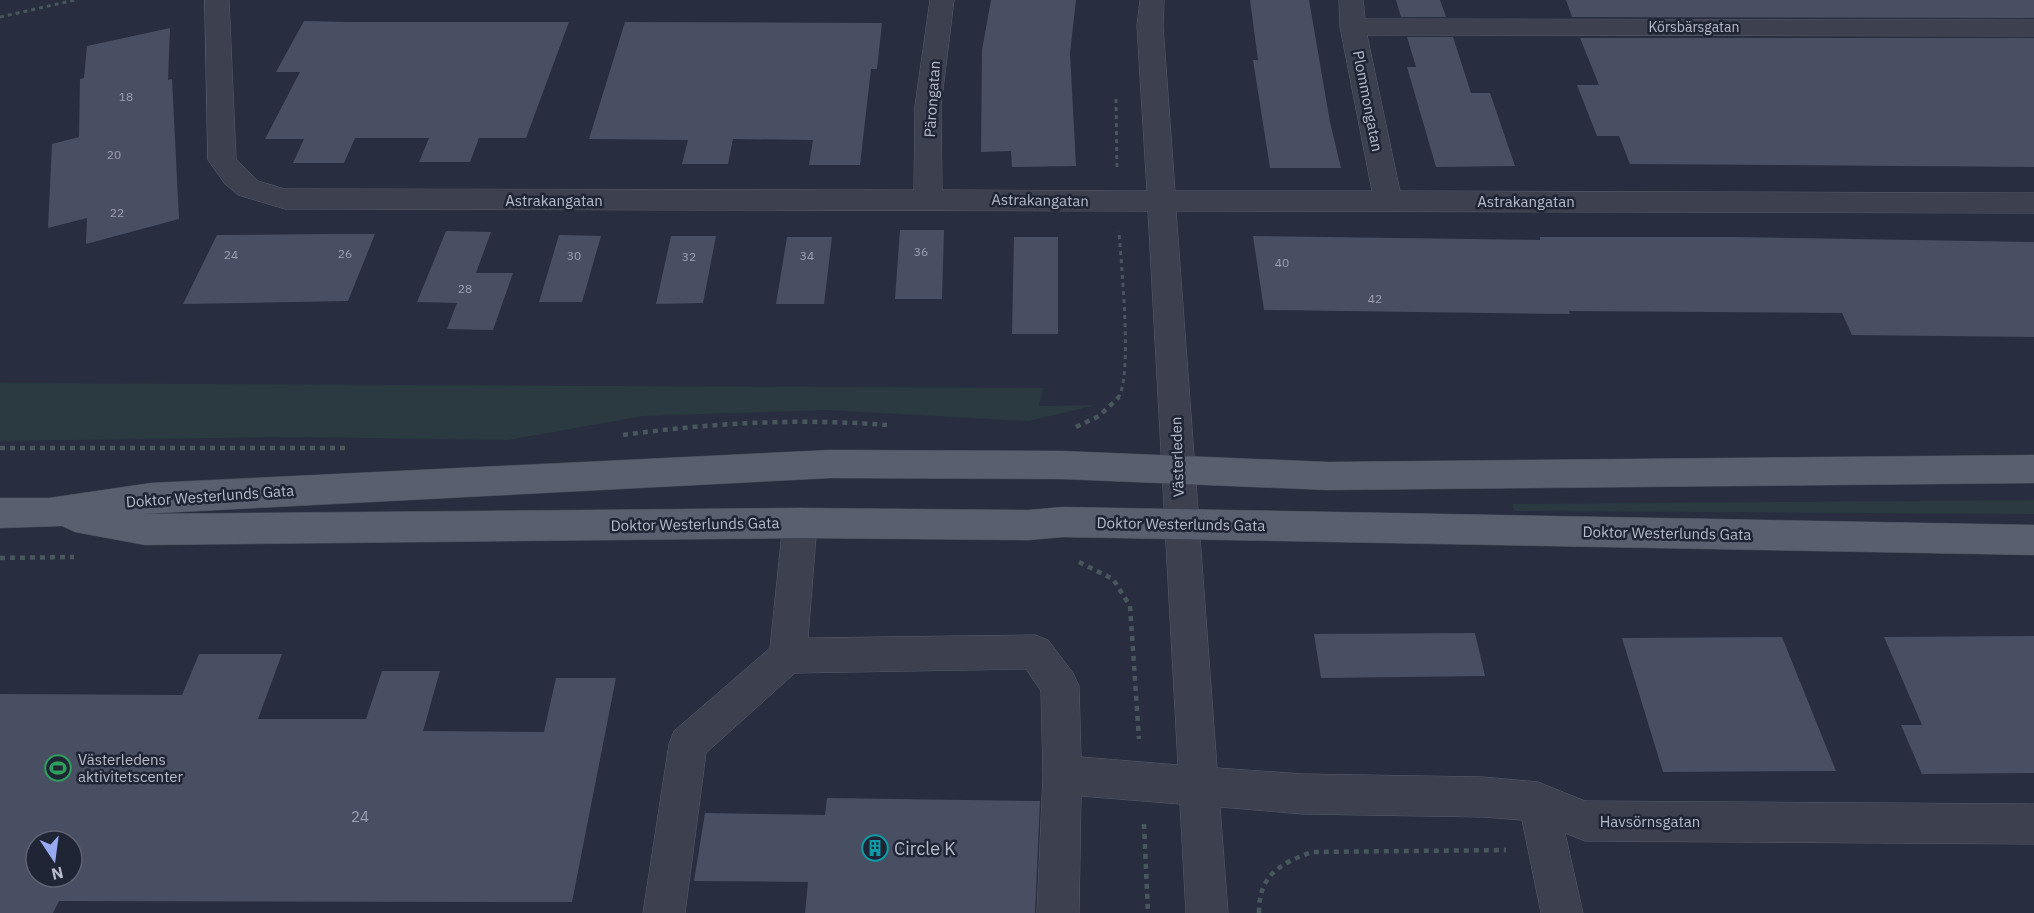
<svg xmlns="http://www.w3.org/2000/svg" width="2034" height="913" font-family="'IBM Plex Sans',sans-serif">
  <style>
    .green { fill: #2a3a40 }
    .building { fill: #494f63; fill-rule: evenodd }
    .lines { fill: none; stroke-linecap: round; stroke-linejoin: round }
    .minor-casing { stroke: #595e6d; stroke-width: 1 }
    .major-casing { stroke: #454959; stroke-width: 1 }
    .path-far1 { stroke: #48575d; stroke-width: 3; stroke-dasharray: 4 4; stroke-linecap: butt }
    .path { stroke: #48575d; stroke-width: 4.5; stroke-dasharray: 5 5; stroke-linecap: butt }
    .minor { fill: #3c404f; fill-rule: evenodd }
    .major { fill: #5a5f6f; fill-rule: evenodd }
    .labels { text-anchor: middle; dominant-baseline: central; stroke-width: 5; stroke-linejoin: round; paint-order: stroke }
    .number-label { font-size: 12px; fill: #9ca1b0 }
    .far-street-label { font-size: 14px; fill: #b8bcca; stroke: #202535 }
    .street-label { font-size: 15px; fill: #b8bcca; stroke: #202535 }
    .poi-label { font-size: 15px; fill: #b8bcca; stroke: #202535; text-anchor: start }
    .near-number-label { font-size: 15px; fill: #9ca1b0 }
    .near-poi-label { font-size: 18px; fill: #b8bcca; stroke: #202535; text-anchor: start }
  </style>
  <rect width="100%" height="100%" fill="#282e3f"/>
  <g class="green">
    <polygon points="0,383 1043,388 1039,406 1097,405 1028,421 829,410 643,416 508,440 291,437 0,441"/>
    <polygon points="2034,500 2034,514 1514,511 1513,504"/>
  </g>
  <g class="building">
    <polygon points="991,0 1076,0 1070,53 1076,166 1012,167 1011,151 981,152 982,50"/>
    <polygon points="1250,0 1309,0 1330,122 1341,168 1270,168 1253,60 1258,60"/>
    <polygon points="1396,0 1440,0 1446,17 1401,17"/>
    <polygon points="1566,0 2034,0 2034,18 1572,17"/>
    <polygon points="304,21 349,22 569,22 526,138 479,138 470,162 419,162 429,138 355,138 344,163 293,163 304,139 265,139 300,72 276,72"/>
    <polygon points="625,22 882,23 877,69 871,69 860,165 809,165 813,140 733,139 728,164 682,164 688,140 589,139"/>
    <polygon points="170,28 168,80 172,79 179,219 86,244 87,218 48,228 52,144 79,137 80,79 84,78 87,46"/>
    <polygon points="1407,37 1453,37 1471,93 1490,93 1515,166 1436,167 1407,67 1416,67"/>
    <polygon points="1580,38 2034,38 2034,167 1630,164 1619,136 1597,136 1577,85 1599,85"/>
    <polygon points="900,230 944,230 942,299 895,299"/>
    <polygon points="446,231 491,232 476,273 513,273 493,330 447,329 457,303 417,302"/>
    <polygon points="330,234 375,234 348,301 183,304 217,235"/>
    <polygon points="559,235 601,236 582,302 539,302"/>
    <polygon points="671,236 716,236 703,303 656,304"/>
    <polygon points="1253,236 1540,240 1540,237 1733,237 2034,242 2034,337 1852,335 1842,313 1569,311 1570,314 1264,310"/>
    <polygon points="787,237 832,237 824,304 776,304"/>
    <polygon points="1014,237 1058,237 1058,334 1012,334"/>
    <polygon points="1475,633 1485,676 1321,678 1314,634"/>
    <polygon points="2034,636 2034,773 1922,774 1901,725 1922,725 1884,637"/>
    <polygon points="1782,637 1836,771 1663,772 1622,638"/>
    <path d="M199,654H282L258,719H366L382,671H440L423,731L544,732L556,678H616L572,902L59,901L53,913H0V694L182,695ZM36,841H72V877H36Z"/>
    <polygon points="827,798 1040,801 1035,913 805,913 808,882 694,881 705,813 825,815"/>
  </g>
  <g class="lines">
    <g class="minor-casing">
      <polygon id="minor" points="205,0 229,0 236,159 258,181 285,189 914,190 915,106 930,0 954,0 941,106 942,190 1147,191 1137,26 1140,0 1164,0 1163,26 1175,191 1372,191 1340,27 1339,0 1363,0 1365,19 2034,20 2034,36 1367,35 1400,191 2034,193 2034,213 1176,211 1217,768 1303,774 1483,777 1538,782 1585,801 2034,804 2034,844 1585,841 1565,833 1583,913 1541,913 1522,820 1483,817 1303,814 1220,807 1228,913 1186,913 1180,804 1081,796 1079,913 1037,913 1043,775 1041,691 1026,669 795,673 706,753 685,913 643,913 669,744 674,731 770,648 783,523 788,512 800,508 812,512 817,523 808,638 1035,635 1048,640 1073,673 1079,686 1081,757 1178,765 1148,211 285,209 238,195 225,184 208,160"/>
    </g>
    <g class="major-casing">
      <polygon id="major" points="831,450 1062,451 1328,462 2034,455 2034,483 1328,490 1062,479 831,478 141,514 800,508 1029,510 1063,507 2034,525 2034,555 1063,537 1029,540 800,538 145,545 75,532 62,526 0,528 0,498 49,498 151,483"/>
    </g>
    <g class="path-far1">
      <polyline points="0,17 75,0"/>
      <polyline points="1116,99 1117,170"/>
      <path d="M1118,398C1133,377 1121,263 1119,231"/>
    </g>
    <g class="path">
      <polyline points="1076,427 1099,416 1119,397"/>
      <path d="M623,435C711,423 798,418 887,425"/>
      <polyline points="0,448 346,448"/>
      <polyline points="0,558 74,557"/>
      <polyline points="1079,562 1113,579 1130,606 1139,739"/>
      <polyline points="1144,824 1148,913"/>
      <path d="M1259,913C1259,875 1279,864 1312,852L1506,850"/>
    </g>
    <use href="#minor" class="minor"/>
    <use href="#major" class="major"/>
  </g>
  <defs>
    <g id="stadium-ring" transform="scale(1.35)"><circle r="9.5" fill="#202535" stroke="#2e9e5b" stroke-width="1.5"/><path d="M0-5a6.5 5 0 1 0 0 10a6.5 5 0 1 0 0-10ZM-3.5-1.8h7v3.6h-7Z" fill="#2e9e5b"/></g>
    <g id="building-ring" transform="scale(1.35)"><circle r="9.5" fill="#202535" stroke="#0f9aa8" stroke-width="1.5"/><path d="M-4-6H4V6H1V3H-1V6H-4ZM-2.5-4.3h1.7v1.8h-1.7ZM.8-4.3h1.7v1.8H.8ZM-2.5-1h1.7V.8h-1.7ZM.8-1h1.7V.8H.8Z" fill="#0f9aa8"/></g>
  </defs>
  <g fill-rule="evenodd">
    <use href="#stadium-ring" x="58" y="768"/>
    <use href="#building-ring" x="875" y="848"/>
  </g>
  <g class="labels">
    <g class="number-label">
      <text x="126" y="96">18</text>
      <text x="114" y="154">20</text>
      <text x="117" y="212">22</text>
      <text x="921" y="251">36</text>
      <text x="345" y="253">26</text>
      <text x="231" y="254">24</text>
      <text x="574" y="255">30</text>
      <text x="807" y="255">34</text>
      <text x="689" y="256">32</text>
      <text x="1282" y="262">40</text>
      <text x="465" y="288">28</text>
      <text x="1375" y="298">42</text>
    </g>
    <g class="far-street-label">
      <text x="1694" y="27">Körsbärsgatan</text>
    </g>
    <g class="street-label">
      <text transform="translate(932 99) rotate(-86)">Pärongatan</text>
      <text transform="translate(1368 101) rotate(79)">Plommongatan</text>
      <text x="554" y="200">Astrakangatan</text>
      <text transform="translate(1040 200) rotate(1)">Astrakangatan</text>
      <text x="1526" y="201">Astrakangatan</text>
      <text transform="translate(1177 457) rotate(-92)">Västerleden</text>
      <text transform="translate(210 496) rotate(-4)">Doktor Westerlunds Gata</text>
      <text transform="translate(695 524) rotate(-1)">Doktor Westerlunds Gata</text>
      <text transform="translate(1181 524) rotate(1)">Doktor Westerlunds Gata</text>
      <text transform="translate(1667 533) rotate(1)">Doktor Westerlunds Gata</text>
      <text x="1650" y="821">Havsörnsgatan</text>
    </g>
    <g class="poi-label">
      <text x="78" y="759">Västerledens<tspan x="78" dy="17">aktivitetscenter</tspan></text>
    </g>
    <g class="near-number-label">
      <text x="360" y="816">24</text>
    </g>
    <g class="near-poi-label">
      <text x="894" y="848">Circle K</text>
    </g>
  </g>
  <g transform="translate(54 859) rotate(167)"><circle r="28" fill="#202535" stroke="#5d6171" stroke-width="1.5"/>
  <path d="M0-4.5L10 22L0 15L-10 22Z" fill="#96a9f1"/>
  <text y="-9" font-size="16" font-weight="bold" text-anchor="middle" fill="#b8bcca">N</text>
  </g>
</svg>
